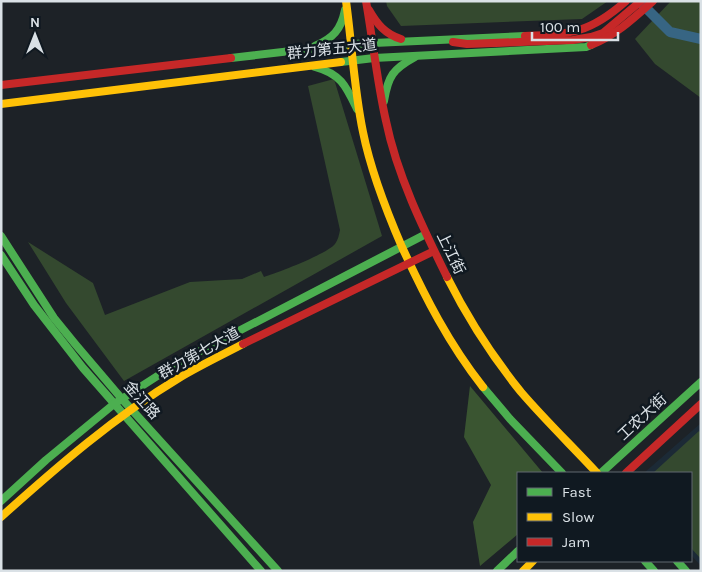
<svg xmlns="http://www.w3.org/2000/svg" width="702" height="572" font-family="Karla,'Noto Sans SC',sans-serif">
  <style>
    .built { fill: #1c2a36 }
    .green { fill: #34492f }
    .forest { fill: #3a5531 }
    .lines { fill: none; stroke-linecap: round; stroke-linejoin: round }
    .river { stroke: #376583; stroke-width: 10 }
    .fast { stroke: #4caf50; stroke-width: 8 }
    .slow { stroke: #ffc107; stroke-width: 8 }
    .jam { stroke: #c62828; stroke-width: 8 }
    .labels { text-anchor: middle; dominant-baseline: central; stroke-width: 5; stroke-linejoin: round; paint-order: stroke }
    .street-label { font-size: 15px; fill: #dae1e6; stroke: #101921 }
  </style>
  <rect width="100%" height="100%" fill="#1d2227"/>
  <polygon class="built" points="701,423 701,566 691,555 691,473 644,473"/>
  <g class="green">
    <polygon points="386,1 608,1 582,19 401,26 387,6"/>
    <polygon points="671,1 698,1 701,3 701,98 655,64 635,39"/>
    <path d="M334,79L382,236L124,381L66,303L28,242L93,283L105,315L190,282L242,279L261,271L264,277C277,273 327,254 335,244C338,240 339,235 340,230L308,86Z"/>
    <polygon points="699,431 701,433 701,559 691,548 691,473 653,473"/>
  </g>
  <polygon class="forest" points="470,386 543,473 518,473 518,534 480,566 473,522 491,485 464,437"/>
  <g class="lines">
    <polyline class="river" points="639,1 670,32 701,39"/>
    <g class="fast">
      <path d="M315,46C333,38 341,30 345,10"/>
      <polyline points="231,58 352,44 525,36"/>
      <polyline points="341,62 374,58 586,47 591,45"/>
      <path d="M315,67C341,74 346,86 357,109"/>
      <path d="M384,101C388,76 393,69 415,57"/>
      <polyline points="1,236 54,318 76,345 122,399 278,571"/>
      <polyline points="1,255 34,305 83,368 261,571"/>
      <polyline points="483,387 510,419 562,473"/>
      <polyline points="601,473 701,382"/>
      <polyline points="1,501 46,460 114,404 179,362 426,234"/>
      <polyline points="645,561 654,571"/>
      <polyline points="677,561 686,571"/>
      <polyline points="497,571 518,551"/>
    </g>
    <g class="slow">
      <path d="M346,1C352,45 354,89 363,132C371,172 386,210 402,247C425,297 449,344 483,387"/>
      <polyline points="1,104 341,62"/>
      <path d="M447,277C468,319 492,356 521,392C545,420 572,446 597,473"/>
      <path d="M1,517C57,467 114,417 179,378C199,366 222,355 243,344"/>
      <polyline points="523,571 533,561"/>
    </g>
    <g class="jam">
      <path d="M366,1C373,41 377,82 386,121C397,175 423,228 447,277"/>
      <path d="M369,10C377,24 385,34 401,39"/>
      <path d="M525,36C572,34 590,33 626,1"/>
      <polyline points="453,42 467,44 573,40 591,37 603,33 641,1"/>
      <path d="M591,45C615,36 634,18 653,1"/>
      <polyline points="1,85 231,58"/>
      <polyline points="243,344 434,251"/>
      <polyline points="626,473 701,404"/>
    </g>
  </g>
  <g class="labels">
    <g class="street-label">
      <text transform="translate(332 49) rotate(-6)">群力第五大道</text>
      <text transform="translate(451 253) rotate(64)">上江街</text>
      <text transform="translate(199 353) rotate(-29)">群力第七大道</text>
      <text transform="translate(142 400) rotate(48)">金江路</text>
      <text transform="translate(642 417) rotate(-43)">工农大街</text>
    </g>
  </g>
  <rect width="702" height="572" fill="none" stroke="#dae1e6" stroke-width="5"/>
  <rect x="517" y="472" width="175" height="90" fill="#101921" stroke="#616970"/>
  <rect x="527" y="488" width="25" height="8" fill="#4caf50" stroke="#616970"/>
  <text x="562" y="497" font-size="15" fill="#dae1e6">Fast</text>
  <rect x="527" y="513" width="25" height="8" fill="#ffc107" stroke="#616970"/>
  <text x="562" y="522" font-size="15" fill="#dae1e6">Slow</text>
  <rect x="527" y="538" width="25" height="8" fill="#c62828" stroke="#616970"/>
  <text x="562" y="547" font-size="15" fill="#dae1e6">Jam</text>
  <g transform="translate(35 35)" stroke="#101921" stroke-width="4" paint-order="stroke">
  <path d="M0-4L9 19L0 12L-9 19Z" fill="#dae1e6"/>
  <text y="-8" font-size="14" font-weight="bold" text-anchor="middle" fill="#dae1e6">N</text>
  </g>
  <path d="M532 32v8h86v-8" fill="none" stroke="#dae1e6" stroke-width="2.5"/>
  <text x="540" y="32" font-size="15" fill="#dae1e6" stroke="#101921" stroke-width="4" paint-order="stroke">100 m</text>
</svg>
